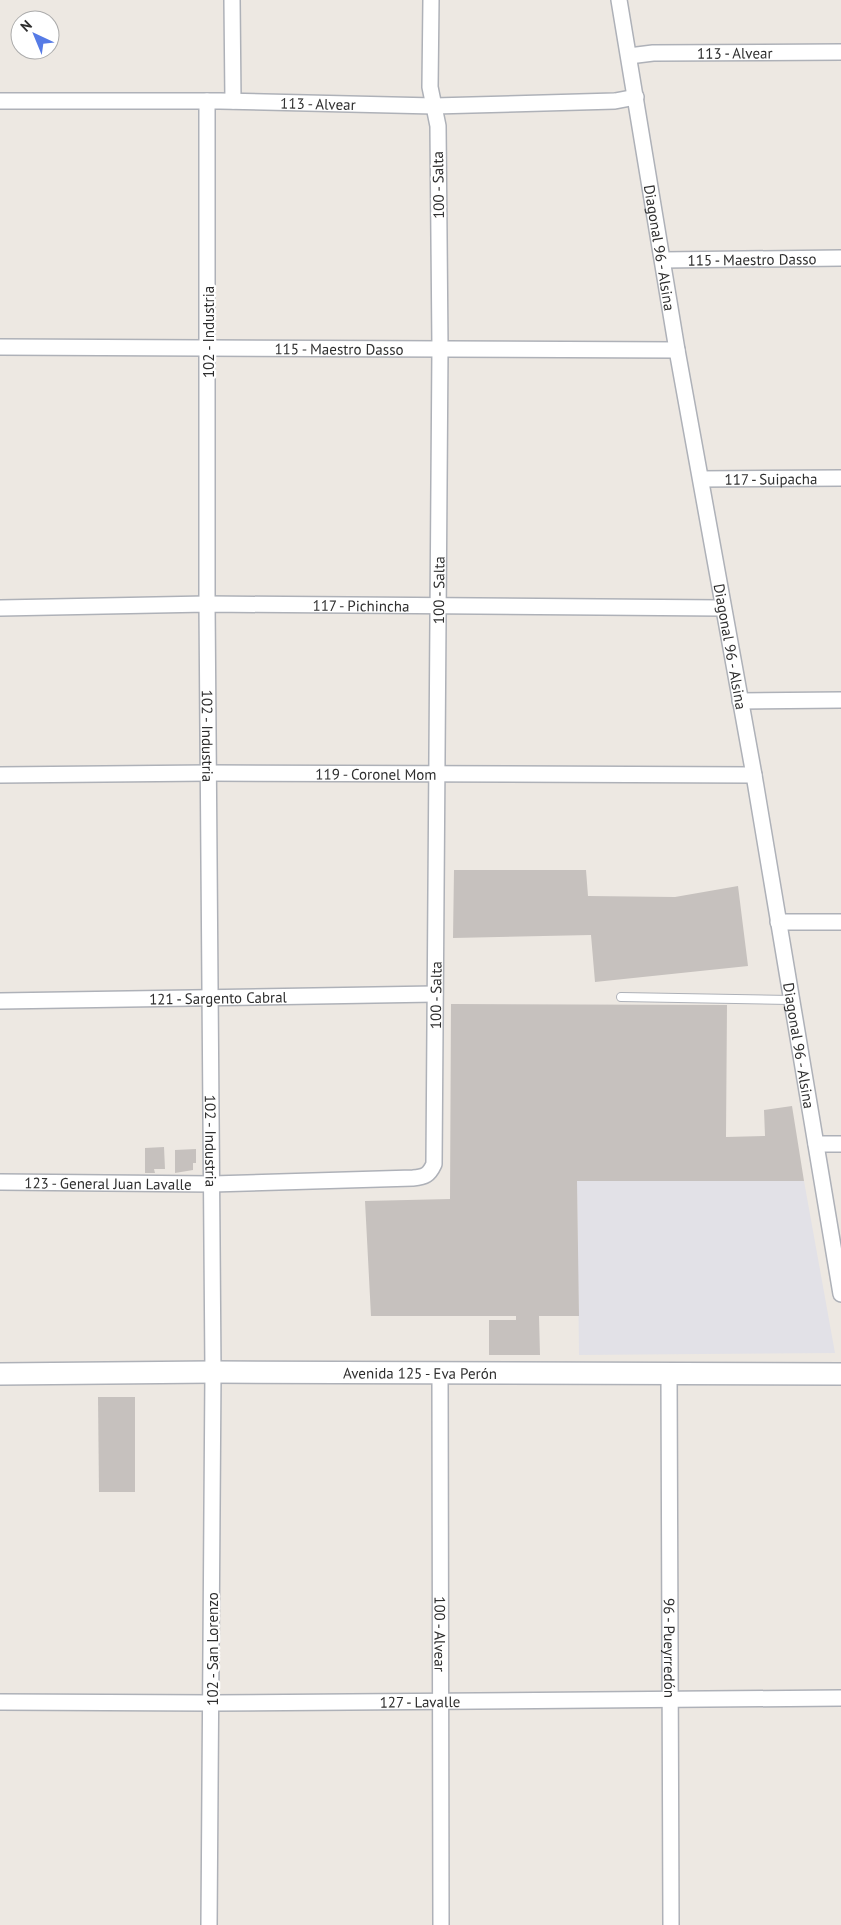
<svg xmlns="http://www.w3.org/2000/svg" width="841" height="1925" font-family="'PT Sans',sans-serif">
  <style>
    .industrial { fill: #e2e1e7 }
    .building { fill: #c6c1be }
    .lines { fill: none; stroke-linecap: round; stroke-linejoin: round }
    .lane-casing { stroke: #aeb1b8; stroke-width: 10 }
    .street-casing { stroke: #aeb1b8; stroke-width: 18 }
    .secondary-casing { stroke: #aeb1b8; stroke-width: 24 }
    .lane { stroke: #fff; stroke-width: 8 }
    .street { stroke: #fff; stroke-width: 15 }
    .secondary { stroke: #fff; stroke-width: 21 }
    .labels { text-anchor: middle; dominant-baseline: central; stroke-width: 4.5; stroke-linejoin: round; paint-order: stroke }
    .street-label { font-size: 15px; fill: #2e2e2e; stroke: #fff }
  </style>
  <rect width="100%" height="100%" fill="#ede8e2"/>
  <polygon class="industrial" points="577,1181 804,1181 835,1353 579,1355"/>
  <g class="building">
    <polygon points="454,870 586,870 588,896 675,897 738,886 748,966 595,982 591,935 453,938"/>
    <polygon points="451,1004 727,1005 726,1137 765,1136 764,1110 792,1106 804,1181 577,1181 579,1316 539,1316 540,1355 489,1355 489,1320 516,1320 516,1316 371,1316 365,1201 450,1199"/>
    <polygon points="164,1147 165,1169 154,1169 155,1173 145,1173 145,1148"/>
    <polygon points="196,1149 196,1163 193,1163 193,1170 175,1173 175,1150"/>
    <polygon points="98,1397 135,1397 135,1492 99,1492"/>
  </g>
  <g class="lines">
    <g class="lane-casing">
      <polyline id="lane" points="621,997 790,1000"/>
    </g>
    <g class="street-casing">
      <g id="street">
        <polyline points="232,0 233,101"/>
        <path id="s1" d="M619,0L677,350L754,775L841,1294"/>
        <path id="s2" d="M629,56L653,53L841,52"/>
        <path id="s3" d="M0,101H220L434,106L615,101L636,97"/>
        <path id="s4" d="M207,101V604L213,1372L209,1925"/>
        <path id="s5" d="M663,260L841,258"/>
        <path id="s6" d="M0,347L677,350"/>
        <path id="s7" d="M701,479L841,478"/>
        <path id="s8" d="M0,608L207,604L722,608"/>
        <polyline points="740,701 841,700"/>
        <path id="s9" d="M0,775L209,773L754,775"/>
        <polyline points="778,922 841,922"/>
        <path id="s10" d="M0,1001L435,994"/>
        <polyline points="816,1144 841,1144"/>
        <path id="s11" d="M0,1182L212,1184L413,1178C425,1177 429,1175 434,1164L440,348L438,126L430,87L431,0"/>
        <path id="s12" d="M669,1372L671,1925"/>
        <path id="s13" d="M440,1373L441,1925"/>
        <path id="s14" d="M0,1702L212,1703L841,1698"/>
      </g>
    </g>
    <g class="secondary-casing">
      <g id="secondary">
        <path id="s15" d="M0,1374L213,1372L841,1374"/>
      </g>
    </g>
    <use href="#lane" class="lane"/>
    <use href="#street" class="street"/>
    <use href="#secondary" class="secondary"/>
  </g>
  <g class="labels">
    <g class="street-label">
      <text stroke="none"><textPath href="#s2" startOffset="106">113 - Alvear</textPath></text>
      <text stroke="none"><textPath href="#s3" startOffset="318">113 - Alvear</textPath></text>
      <text transform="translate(438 185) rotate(-91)">100 - Salta</text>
      <text stroke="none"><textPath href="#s1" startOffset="251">Diagonal 96 - Alsina</textPath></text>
      <text stroke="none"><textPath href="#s5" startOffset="89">115 - Maestro Dasso</textPath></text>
      <text transform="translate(208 332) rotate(-90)">102 - Industria</text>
      <text stroke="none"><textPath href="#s6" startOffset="339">115 - Maestro Dasso</textPath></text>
      <text stroke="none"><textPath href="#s7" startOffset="70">117 - Suipacha</textPath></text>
      <text stroke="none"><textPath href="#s11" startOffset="1014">100 - Salta</textPath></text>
      <text stroke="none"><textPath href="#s8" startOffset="361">117 - Pichincha</textPath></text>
      <text stroke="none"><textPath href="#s1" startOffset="656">Diagonal 96 - Alsina</textPath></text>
      <text stroke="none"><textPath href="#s4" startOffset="635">102 - Industria</textPath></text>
      <text stroke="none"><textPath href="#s9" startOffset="376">119 - Coronel Mom</textPath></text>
      <text stroke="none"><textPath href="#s11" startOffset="609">100 - Salta</textPath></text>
      <text stroke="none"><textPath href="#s10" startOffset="218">121 - Sargento Cabral</textPath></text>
      <text stroke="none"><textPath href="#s1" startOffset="1061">Diagonal 96 - Alsina</textPath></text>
      <text stroke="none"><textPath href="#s4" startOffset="1040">102 - Industria</textPath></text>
      <text stroke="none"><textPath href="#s11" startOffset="108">123 - General Juan Lavalle</textPath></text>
      <text stroke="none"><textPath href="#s15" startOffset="420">Avenida 125 - Eva Perón</textPath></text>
      <text stroke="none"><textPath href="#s13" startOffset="261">100 - Alvear</textPath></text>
      <text transform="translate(212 1649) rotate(-90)">102 - San Lorenzo</text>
      <text stroke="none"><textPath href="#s12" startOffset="276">96 - Pueyrredón</textPath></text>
      <text stroke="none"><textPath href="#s14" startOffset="420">127 - Lavalle</textPath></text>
    </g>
  </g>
  <g transform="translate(35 35) rotate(316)"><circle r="24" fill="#ffffff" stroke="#ababab"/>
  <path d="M0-4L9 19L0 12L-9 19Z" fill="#567be6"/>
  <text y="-8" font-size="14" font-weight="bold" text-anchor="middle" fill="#2e2e2e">N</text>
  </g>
</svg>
